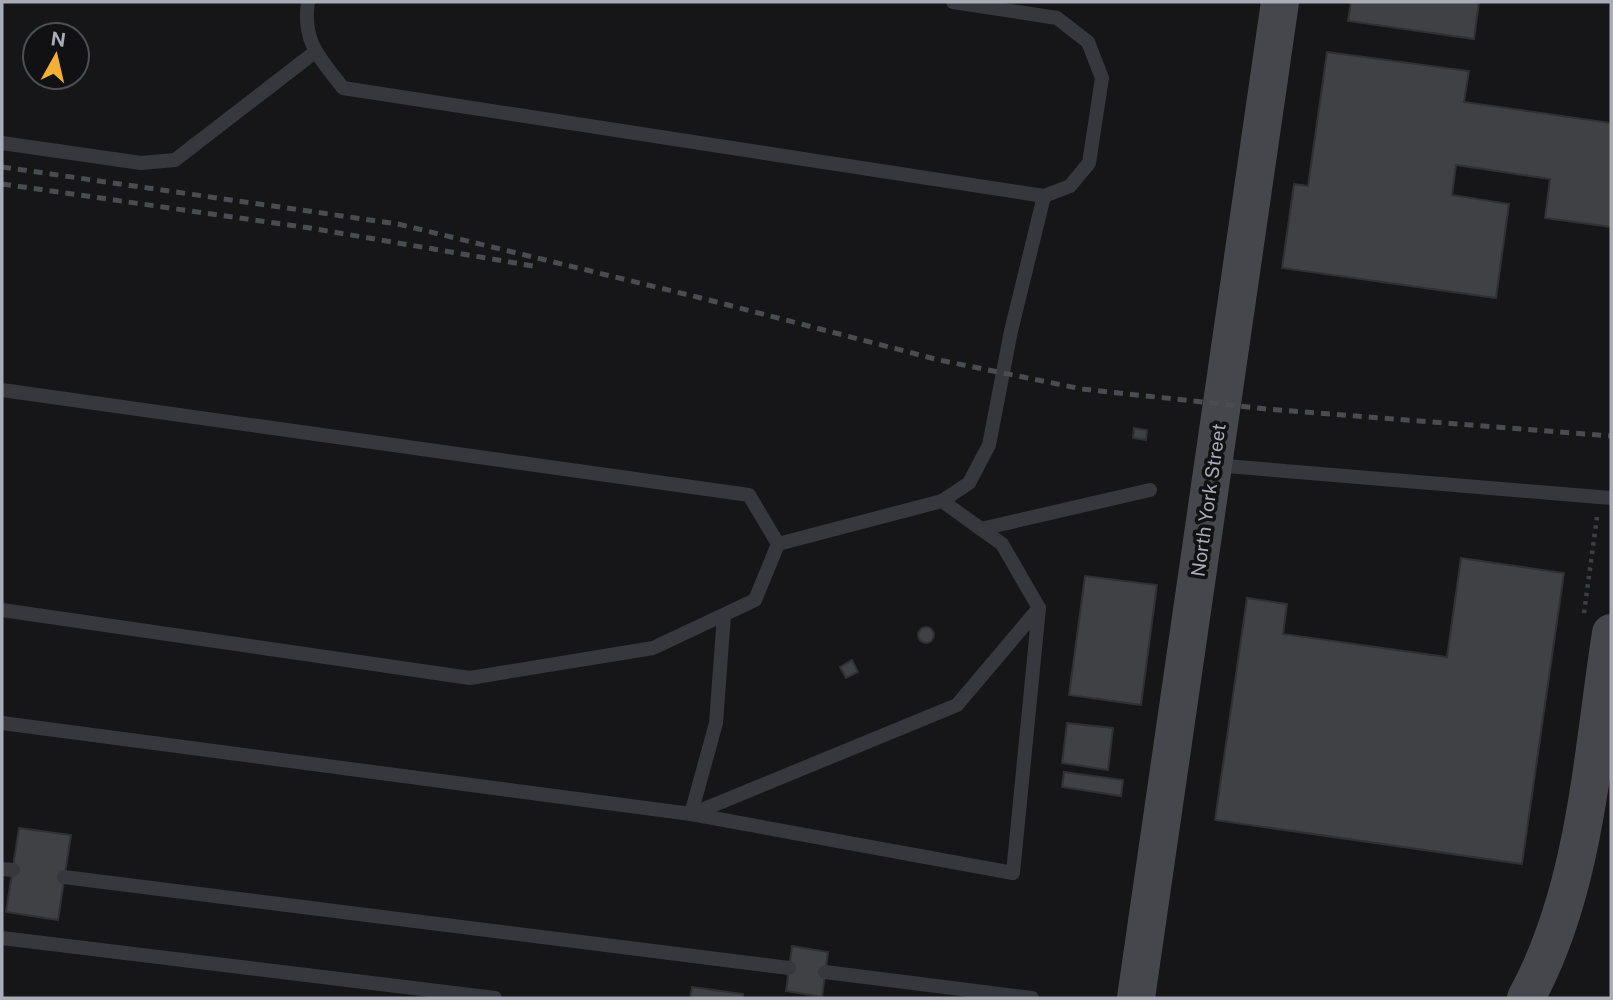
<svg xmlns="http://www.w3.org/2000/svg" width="1613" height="1000" font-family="'Public Sans',sans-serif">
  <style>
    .building { fill: #404145; stroke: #303034; stroke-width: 2 }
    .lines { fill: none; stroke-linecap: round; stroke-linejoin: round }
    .path { stroke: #3d3f44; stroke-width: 4.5; stroke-dasharray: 3.5 5; stroke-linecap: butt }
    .service { stroke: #37383d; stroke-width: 14 }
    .secondary { stroke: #45474d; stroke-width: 38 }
    .rail { stroke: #4a4c52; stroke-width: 5; stroke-dasharray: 9 7; stroke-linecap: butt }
    .labels { text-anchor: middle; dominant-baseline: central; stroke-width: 7; stroke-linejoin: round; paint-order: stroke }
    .street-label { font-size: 19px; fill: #a8adb8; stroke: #111113 }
  </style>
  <rect width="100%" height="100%" fill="#161618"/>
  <g class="building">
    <polygon points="1351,2 1479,2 1474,39 1348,21"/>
    <polygon points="1327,52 1469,71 1464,102 1611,123 1611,227 1545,218 1550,179 1456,165 1452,195 1509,204 1496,298 1282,268 1294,184 1308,186"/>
    <polygon points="1134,428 1147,430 1146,440 1133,438"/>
    <polygon points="1461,558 1564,573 1522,864 1215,820 1247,598 1287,604 1283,634 1447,657"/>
    <polygon points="1085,576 1157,585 1141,705 1069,695"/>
    <circle cx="926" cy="635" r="8"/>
    <polygon points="852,660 858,672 846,678 840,667"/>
    <polygon points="1067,723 1113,728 1108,770 1062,763"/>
    <polygon points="1064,772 1123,780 1121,796 1062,787"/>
    <polygon points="19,828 71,835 58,920 6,912"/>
    <polygon points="792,946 828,952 822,997 786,991"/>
    <polygon points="692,987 743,994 743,998 690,998"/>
  </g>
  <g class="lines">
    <polyline class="path" points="1584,613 1597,517"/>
    <g class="service">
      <path d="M308,2C302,42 320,58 343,88L1044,196L1070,186L1089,163L1102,78L1088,42L1057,18L953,2"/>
      <polyline points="2,143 141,163 175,160 315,52"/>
      <polyline points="2,390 749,495 778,544 755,600 653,648 470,678 2,610"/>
      <polyline points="1214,465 1611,498"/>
      <polyline points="981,529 1150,490"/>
      <polyline points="778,544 942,501 969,483 989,445 1011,331 1044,196"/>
      <polyline points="2,723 691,814 1013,873 1039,608 1002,544 942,501"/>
      <polyline points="691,814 716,723 724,615"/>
      <polyline points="692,814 957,705 1039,608"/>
      <polyline points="2,869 13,870"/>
      <polyline points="64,877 789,968"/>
      <polyline points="2,938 495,998"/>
      <polyline points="825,972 1032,998"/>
    </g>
    <g class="secondary">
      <polyline points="1136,998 1280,2"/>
      <path d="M1526,998C1586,888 1592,755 1611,633"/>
    </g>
    <g class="rail">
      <polyline points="2,167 398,224 705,299 939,360 1082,389 1267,409 1611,436"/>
      <polyline points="2,184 310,228 533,266"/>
    </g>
  </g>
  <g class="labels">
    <g class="street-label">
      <text transform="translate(1208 500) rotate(-82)">North York Street</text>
    </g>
  </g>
  <rect width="1613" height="1000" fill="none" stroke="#a8adb8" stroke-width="7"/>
  <g transform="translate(56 56) rotate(8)"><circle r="33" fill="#111113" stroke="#4d4f55" stroke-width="2"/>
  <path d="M0-5L12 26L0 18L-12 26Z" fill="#f2b134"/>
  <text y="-10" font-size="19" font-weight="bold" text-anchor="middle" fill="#a8adb8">N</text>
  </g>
</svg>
